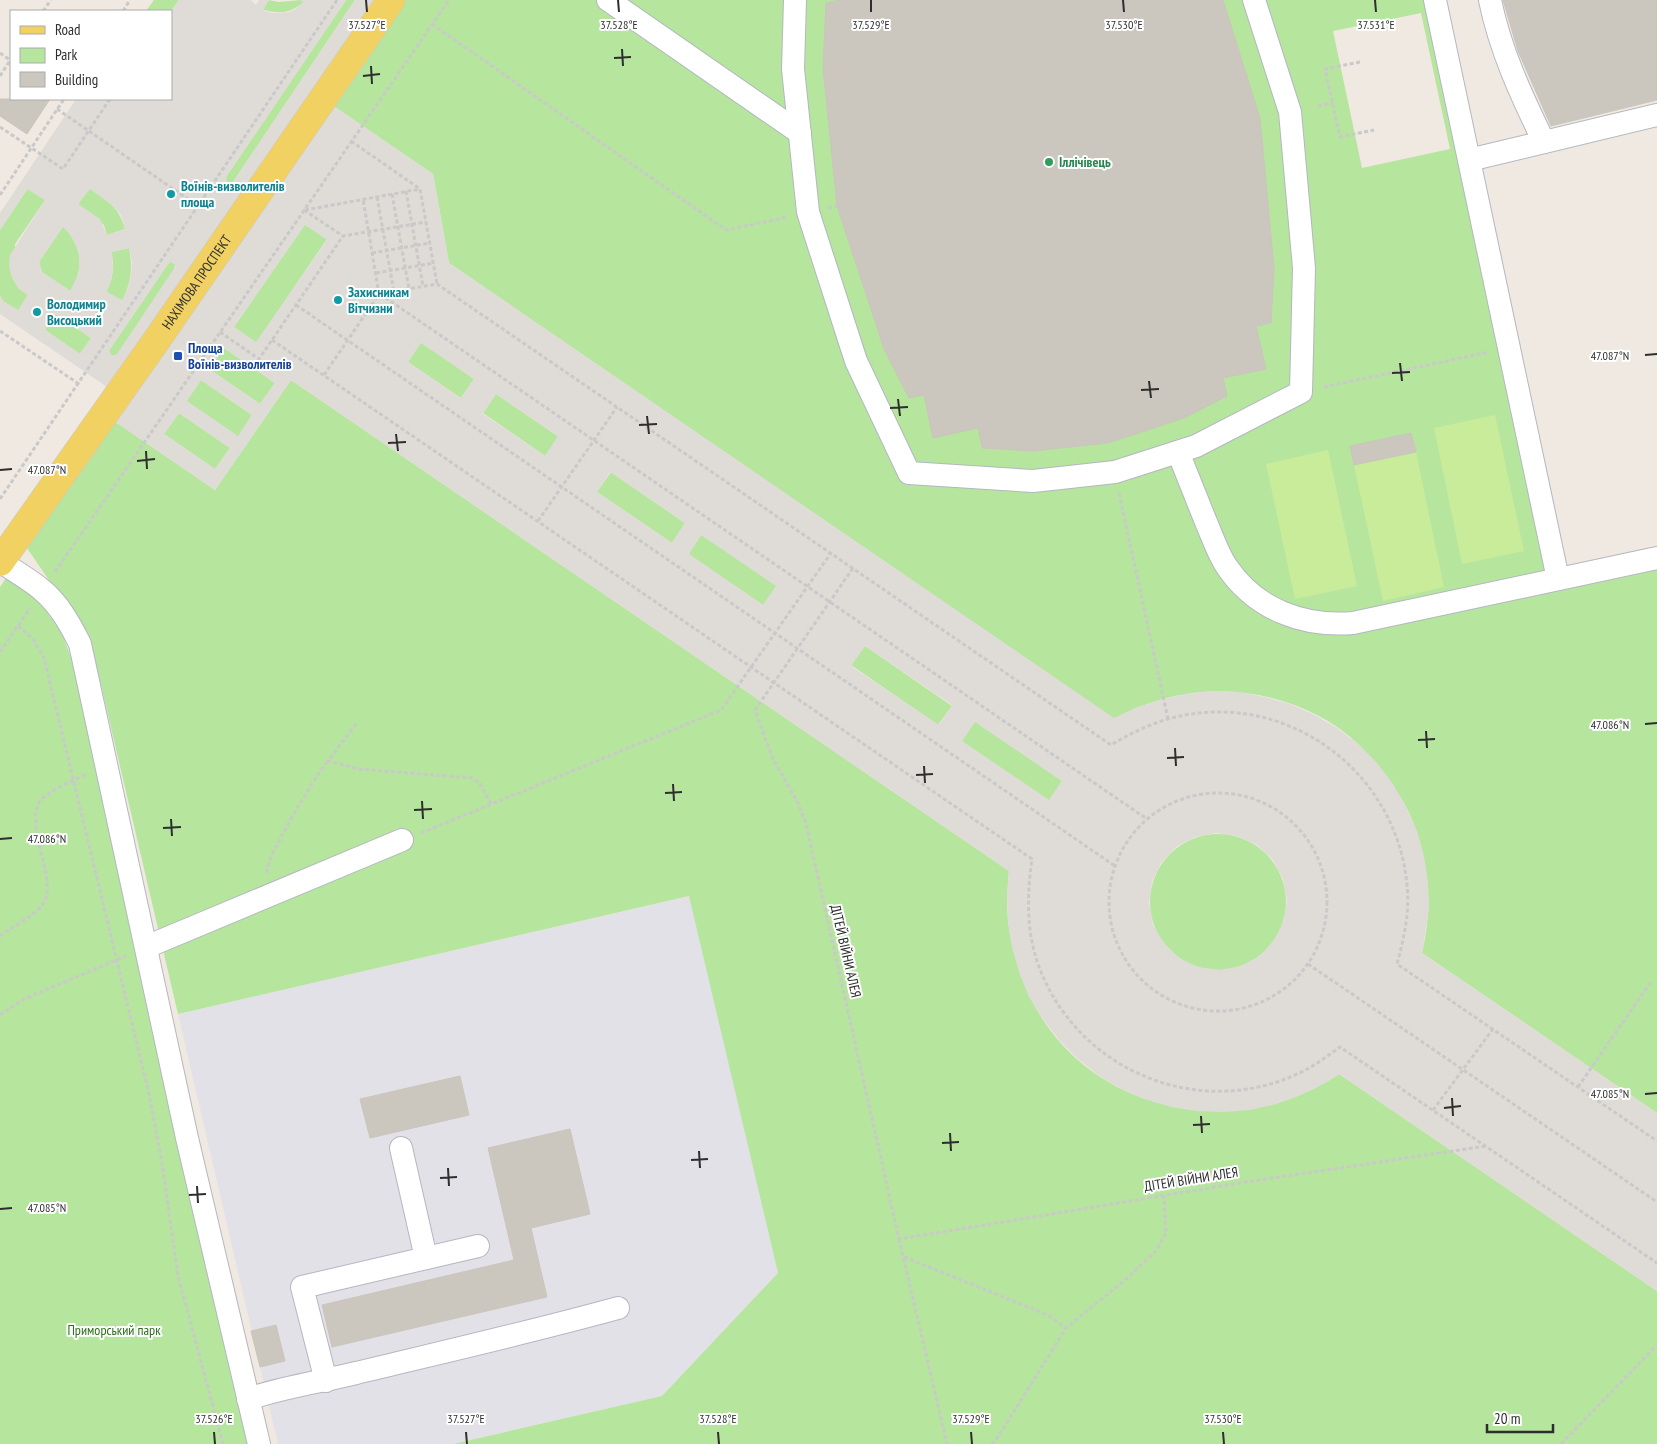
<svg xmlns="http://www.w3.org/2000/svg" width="1657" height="1444" font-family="'PT Sans Narrow',sans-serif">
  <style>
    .industrial { fill: #e3e1e8 }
    .green { fill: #b6e59e; fill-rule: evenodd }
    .pitch { fill: #c9ec9a }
    .plaza { fill: #dfdcd8; fill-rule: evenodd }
    .building { fill: #cbc7bf; stroke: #cbc5ba }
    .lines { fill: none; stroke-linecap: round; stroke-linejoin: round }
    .minor-casing { stroke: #b4b7c1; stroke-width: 24 }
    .major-casing { stroke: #c9c9c9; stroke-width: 29 }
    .path { stroke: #c9c9c9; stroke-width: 3; stroke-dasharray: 4 2.5; stroke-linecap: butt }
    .minor { stroke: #fff; stroke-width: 22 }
    .major { stroke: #f2d163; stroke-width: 28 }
    .ticks { fill: none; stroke: #2e2e2e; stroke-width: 2 }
    .leisure-dot { fill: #2e9e5b; stroke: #fff; stroke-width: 2 }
    .culture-dot { fill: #0f9aa8; stroke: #fff; stroke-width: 2 }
    .transit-dot { fill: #1a4fb4; stroke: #fff; stroke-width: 2 }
    .labels { text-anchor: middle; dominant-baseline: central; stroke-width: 4; stroke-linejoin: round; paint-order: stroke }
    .leisure-label { font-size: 14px; font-weight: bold; fill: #27864d; stroke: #fff; text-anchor: start }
    .culture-label { font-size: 14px; font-weight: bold; fill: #0d838f; stroke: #fff; text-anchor: start }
    .street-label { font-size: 14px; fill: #2e2e2e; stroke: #fff }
    .transit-label { font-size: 14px; font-weight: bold; fill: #164399; stroke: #fff; text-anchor: start }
    .park-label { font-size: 14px; fill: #2c6e1b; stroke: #fff }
    .ticks-label { font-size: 12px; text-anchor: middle; fill: #2e2e2e; stroke: #fff; stroke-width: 4; stroke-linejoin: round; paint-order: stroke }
  </style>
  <rect width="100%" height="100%" fill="#efe9e1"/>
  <polygon class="industrial" points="690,896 778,1273 662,1396 453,1444 278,1444 178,1014"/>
  <g class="green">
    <polygon points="154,0 179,0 171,11 146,11"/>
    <path d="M269,0L278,2L301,0L304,2C291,13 278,15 262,9Z"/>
    <polygon points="346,0 355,0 233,182 230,184 227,183 226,177"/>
    <path d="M405,0H1444L1569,585L1657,567V1113L1422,953C1432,912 1430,872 1417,833C1409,807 1394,785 1376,765C1370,758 1365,751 1359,745C1315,702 1245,684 1186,694C1160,698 1137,707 1114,719L449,263L433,174L332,105ZM1421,13L1450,149L1362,168L1333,31Z"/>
    <polygon points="28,188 45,200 15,244 18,288 28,295 18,311 3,301 0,296 0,230"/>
    <path d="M90,188C108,201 119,207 125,229L107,235L104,225L78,204Z"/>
    <polygon points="305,224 327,239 256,343 234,327"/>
    <path d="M63,226C82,245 85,269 70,291L42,272L39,262Z"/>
    <path d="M129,248C133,268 131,283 122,301L106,292C113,279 115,266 111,252Z"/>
    <polygon points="171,262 175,264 174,269 117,355 112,356 109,352 110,349 168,264"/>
    <polygon points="56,314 91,338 80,354 45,330"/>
    <polygon points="421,342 474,379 461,398 408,362"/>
    <polygon points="224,348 275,383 260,404 209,369"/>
    <polygon points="201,380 252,415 238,437 186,401"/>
    <path d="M291,380L1009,871C1005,911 1007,935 1021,972C1023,980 1026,989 1030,997C1086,1113 1236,1144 1339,1074L1657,1291V1444H453L662,1396L778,1273L689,896L178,1014L98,672L79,624L27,548L114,421L215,490Z"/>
    <polygon points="496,394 559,437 545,456 483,413"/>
    <polygon points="179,413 230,448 215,469 164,434"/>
    <polygon points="611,472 685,523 672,543 597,492"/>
    <polygon points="702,534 777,586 763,605 688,554"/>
    <polygon points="15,565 62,634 79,678 258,1444 0,1444 0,587"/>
    <polygon points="865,646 952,706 938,725 851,665"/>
    <polygon points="975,721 1062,781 1049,801 961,741"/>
    <circle cx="1218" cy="902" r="68"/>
  </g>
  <g class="pitch">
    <polygon points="1495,415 1524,551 1462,564 1434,428"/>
    <polygon points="1328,450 1357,586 1295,599 1266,464"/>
    <polygon points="1416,452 1444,587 1383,601 1354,465"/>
  </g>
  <g class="plaza">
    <path d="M179,0H251L256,5L259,0H269L263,10L271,13H280L289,12L297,8L303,2L301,0H346L226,177V181L230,184L233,182L355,0H377L110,389L0,314V296L3,301L18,310L28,295L18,288L12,278L9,266L10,255L45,200L27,189L0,230V213L76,99H171V11ZM90,189L112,205L121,215L125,229L107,235L100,219L78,204ZM63,227L70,234L79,252V273L70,291L42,272L39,262ZM129,248L132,261L131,275L128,288L122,300L107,292L113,272L112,252ZM171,262L175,264L174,269L117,354L112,356L109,352L110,349L168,264ZM56,314L91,338L80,354L45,330Z"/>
    <path d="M332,105L433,174L449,263L1114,718L1135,708L1160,700L1186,694L1212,691L1239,692L1265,697L1290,704L1315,715L1337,728L1358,744L1377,763L1393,784L1406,807L1417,831L1424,857L1428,883L1429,909L1422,953L1657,1113V1291L1339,1074L1325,1083L1301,1095L1276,1104L1250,1110L1223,1112L1197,1111L1171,1107L1145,1099L1121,1089L1098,1075L1078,1059L1059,1040L1043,1019L1029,997L1019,972L1012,947L1008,921L1007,894L1009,871L291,380L215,490L114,421ZM305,225L327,240L256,342L234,327ZM421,343L474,379L461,398L408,362ZM224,348L275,383L260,404L209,369ZM201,380L252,415L238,436L187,401ZM496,394L558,436L545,456L483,414ZM179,413L230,448L215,469L164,434ZM610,472L685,523L672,543L597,492ZM701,535L776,586L763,605L689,554ZM865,646L952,705L939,725L851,666ZM975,722L1062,781L1049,800L962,741ZM1216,833L1238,836L1257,845L1273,860L1283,879L1287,900L1284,921L1274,940L1260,956L1241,966L1220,970L1198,967L1179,958L1164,943L1153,925L1149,903L1152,882L1161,863L1176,847L1195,837Z"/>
  </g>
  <g class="building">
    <polygon points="840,0 1223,0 1260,118 1274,268 1271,323 1256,326 1266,369 1223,378 1227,396 1184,418 1108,443 1033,451 982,448 978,428 933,438 924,395 909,398 884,349 837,206 823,68 826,3"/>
    <polygon points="1503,0 1657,0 1657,100 1551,126 1518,51"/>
    <polygon points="0,99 50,99 27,134 0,116"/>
    <polygon points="1411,433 1416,452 1354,465 1350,446"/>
    <polygon points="460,1076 469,1115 370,1138 360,1099"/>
    <polygon points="570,1129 590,1214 531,1228 547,1297 332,1347 322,1305 514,1260 488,1148"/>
    <polygon points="276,1325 285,1361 260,1367 251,1331"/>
  </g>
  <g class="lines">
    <g class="minor-casing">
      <g id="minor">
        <polyline points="608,0 800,133"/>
        <polyline points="795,0 793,69 808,212 856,361 909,473 1033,481 1115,472 1196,446 1301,392 1304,268 1290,112 1254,0"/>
        <polyline points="1435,0 1558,579"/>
        <path d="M1490,0C1500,50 1522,97 1544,142"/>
        <polyline points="1469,160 1657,115"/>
        <path d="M1178,452C1187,475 1197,499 1206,522C1213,538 1218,554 1227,567C1256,610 1304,627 1353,623L1657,558"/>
        <path d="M0,561C14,571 29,579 42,590C59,604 70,624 80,644L187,1138L259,1444"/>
        <polyline points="146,947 402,840"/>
        <polyline points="401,1148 426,1258"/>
        <polyline points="326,1381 302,1287 478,1246"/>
        <path d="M248,1399C283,1387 320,1382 356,1373C443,1352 531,1332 618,1308"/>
      </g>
    </g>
    <g class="major-casing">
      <g id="major">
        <path id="s1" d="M0,562L156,341L391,0"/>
      </g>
    </g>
    <g class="path">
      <polyline points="43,11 51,0"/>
      <polyline points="123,11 130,0"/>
      <polyline points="432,24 726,230 788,217"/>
      <polyline points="0,53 10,60"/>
      <polyline points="1360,62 1325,69 1340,137 1374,130"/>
      <polyline points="0,76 11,59"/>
      <polyline points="1318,106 1333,103"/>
      <polyline points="57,109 198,206"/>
      <polyline points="0,127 63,169 110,99"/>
      <polyline points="351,141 420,189 437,284"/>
      <polyline points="406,191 423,286"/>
      <polyline points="392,194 409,289"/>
      <polyline points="0,195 64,99"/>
      <polyline points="377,197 394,292"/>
      <polyline points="828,208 837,206"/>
      <polyline points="304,210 343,236 426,222"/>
      <polyline points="305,210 420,189"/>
      <polyline points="372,253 430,243"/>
      <polyline points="376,273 434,263"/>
      <path d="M379,294L437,284L1111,745C1134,731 1158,720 1185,715C1294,695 1397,775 1407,885C1410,912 1404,938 1397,964L1657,1141"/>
      <polyline points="380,294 1147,819"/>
      <polyline points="296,305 1115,866"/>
      <polyline points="0,331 79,384"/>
      <polyline points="220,332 259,359 343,236"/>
      <path d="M272,340L1032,859C1027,894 1026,930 1038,964C1075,1068 1194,1120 1295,1075C1312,1068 1326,1057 1340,1047L1657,1263"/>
      <polyline points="324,375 379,294 363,199"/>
      <polyline points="1324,387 1489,352"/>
      <polyline points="1119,493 1168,719"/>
      <polyline points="0,499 337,0"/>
      <polyline points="538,521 617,407"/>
      <polyline points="853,568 755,710 772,757 799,805 806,824 899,1239 1240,1183 1486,1146"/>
      <polyline points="55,572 449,0"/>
      <polyline points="18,626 33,639 44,658 149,1094 162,1163 178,1276 223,1444"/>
      <polyline points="0,652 30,608"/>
      <polyline points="356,724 328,761 359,769 472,778 479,782 491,804"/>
      <circle cx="1218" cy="902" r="109"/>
      <polyline points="421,833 721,710 831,553"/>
      <path d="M267,873C267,862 274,851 279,841C294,813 309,786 328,761"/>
      <path d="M0,936C12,927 40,913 45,900C49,891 47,878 45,869C42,853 29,815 40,801C50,790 74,780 87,774"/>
      <polyline points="1308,964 1657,1202"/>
      <polyline points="0,1015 24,999 126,956"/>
      <polyline points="1578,1087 1650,983"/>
      <polyline points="1433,1110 1493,1029"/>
      <polyline points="899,1239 947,1444"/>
      <polyline points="904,1257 1048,1315 1066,1328"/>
      <polyline points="991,1444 996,1440 1066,1328 1125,1280 1156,1251 1166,1233 1164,1195"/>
      <polyline points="1561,1444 1657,1345"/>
    </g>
    <use href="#minor" class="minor"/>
    <use href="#major" class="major"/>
  </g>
  <path class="ticks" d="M366,0L367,12M618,0L619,12M871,0V12M1123,0L1124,12M1375,0L1376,12M622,49L623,66M614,58L631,57M371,66L372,84M363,76L380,74M1645,355L1657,354M1400,363L1402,381M1392,373L1410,372M1149,381L1151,398M1141,390L1159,389M898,399L900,416M890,408L908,407M647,416L649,434M639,425L657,424M396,434L398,451M388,443L406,442M146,451L147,469M137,461L155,459M0,470L12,469M1645,724L1657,723M1426,731L1427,748M1418,740L1435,739M1175,748L1176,766M1167,758L1184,757M924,766L925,783M916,775L933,774M673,784L674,801M665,793L682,792M422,801L423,819M414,810L432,809M171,819L172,836M163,828L181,827M0,839L12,838M1645,1094L1657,1093M1452,1098L1453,1116M1444,1108L1461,1106M1201,1116L1202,1133M1193,1125L1210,1124M950,1133L951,1151M942,1143L959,1142M699,1151L700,1168M691,1160L708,1159M448,1168L449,1186M440,1178L457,1177M197,1186L198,1203M189,1195L206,1194M0,1209L12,1208M214,1432L215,1444M466,1432L467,1444M718,1432L719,1444M971,1432L972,1444M1223,1432L1224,1444"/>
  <circle class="leisure-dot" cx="1049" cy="162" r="5"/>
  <g class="culture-dot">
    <circle cx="171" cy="194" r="5"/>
    <circle cx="338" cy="300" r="5"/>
    <circle cx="37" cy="312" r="5"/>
  </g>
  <rect class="transit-dot" x="173" y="351" width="10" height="10" rx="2.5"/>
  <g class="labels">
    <g class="leisure-label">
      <text x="1059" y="162">Іллічівець</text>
    </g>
    <g class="culture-label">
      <text x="181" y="186">Воїнів-визволителів<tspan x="181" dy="16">площа</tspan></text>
      <text x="348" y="292">Захисникам<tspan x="348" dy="16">Вітчизни</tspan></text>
      <text x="47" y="304">Володимир<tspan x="47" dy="16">Висоцький</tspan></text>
    </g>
    <g class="street-label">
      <text stroke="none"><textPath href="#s1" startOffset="342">НАХІМОВА ПРОСПЕКТ</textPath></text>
      <text transform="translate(846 951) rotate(77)">ДІТЕЙ ВІЙНИ АЛЕЯ</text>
      <text transform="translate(1191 1179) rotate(-9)">ДІТЕЙ ВІЙНИ АЛЕЯ</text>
    </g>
    <g class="transit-label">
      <text x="188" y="348">Площа<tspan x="188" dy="16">Воїнів-визволителів</tspan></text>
    </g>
    <g class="park-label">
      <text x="114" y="1330">Приморський парк</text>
    </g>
  </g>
  <g class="ticks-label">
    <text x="367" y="29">37.527°E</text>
    <text x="619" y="29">37.528°E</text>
    <text x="871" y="29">37.529°E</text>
    <text x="1124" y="29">37.530°E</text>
    <text x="1376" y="29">37.531°E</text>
    <text x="1610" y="360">47.087°N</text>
    <text x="47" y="474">47.087°N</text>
    <text x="1610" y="729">47.086°N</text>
    <text x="47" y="843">47.086°N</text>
    <text x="1610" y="1098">47.085°N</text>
    <text x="47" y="1212">47.085°N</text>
    <text x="214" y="1423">37.526°E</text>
    <text x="466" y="1423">37.527°E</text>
    <text x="718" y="1423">37.528°E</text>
    <text x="971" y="1423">37.529°E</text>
    <text x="1223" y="1423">37.530°E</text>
  </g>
  <rect x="10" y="10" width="162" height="90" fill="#ffffff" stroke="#ababab"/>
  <rect x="20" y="26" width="25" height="8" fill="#f2d163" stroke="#ababab"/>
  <text x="55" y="35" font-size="15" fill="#2e2e2e">Road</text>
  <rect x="20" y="48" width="25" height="15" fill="#b6e59e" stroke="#ababab"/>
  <text x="55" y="60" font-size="15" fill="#2e2e2e">Park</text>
  <rect x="20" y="72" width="25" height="15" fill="#cbc7bf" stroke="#ababab"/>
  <text x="55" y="85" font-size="15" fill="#2e2e2e">Building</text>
  <path d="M1487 1424v8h66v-8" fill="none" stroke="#2e2e2e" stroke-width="2.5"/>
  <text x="1494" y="1424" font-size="15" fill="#2e2e2e" stroke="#ffffff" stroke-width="4" paint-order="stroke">20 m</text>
</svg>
